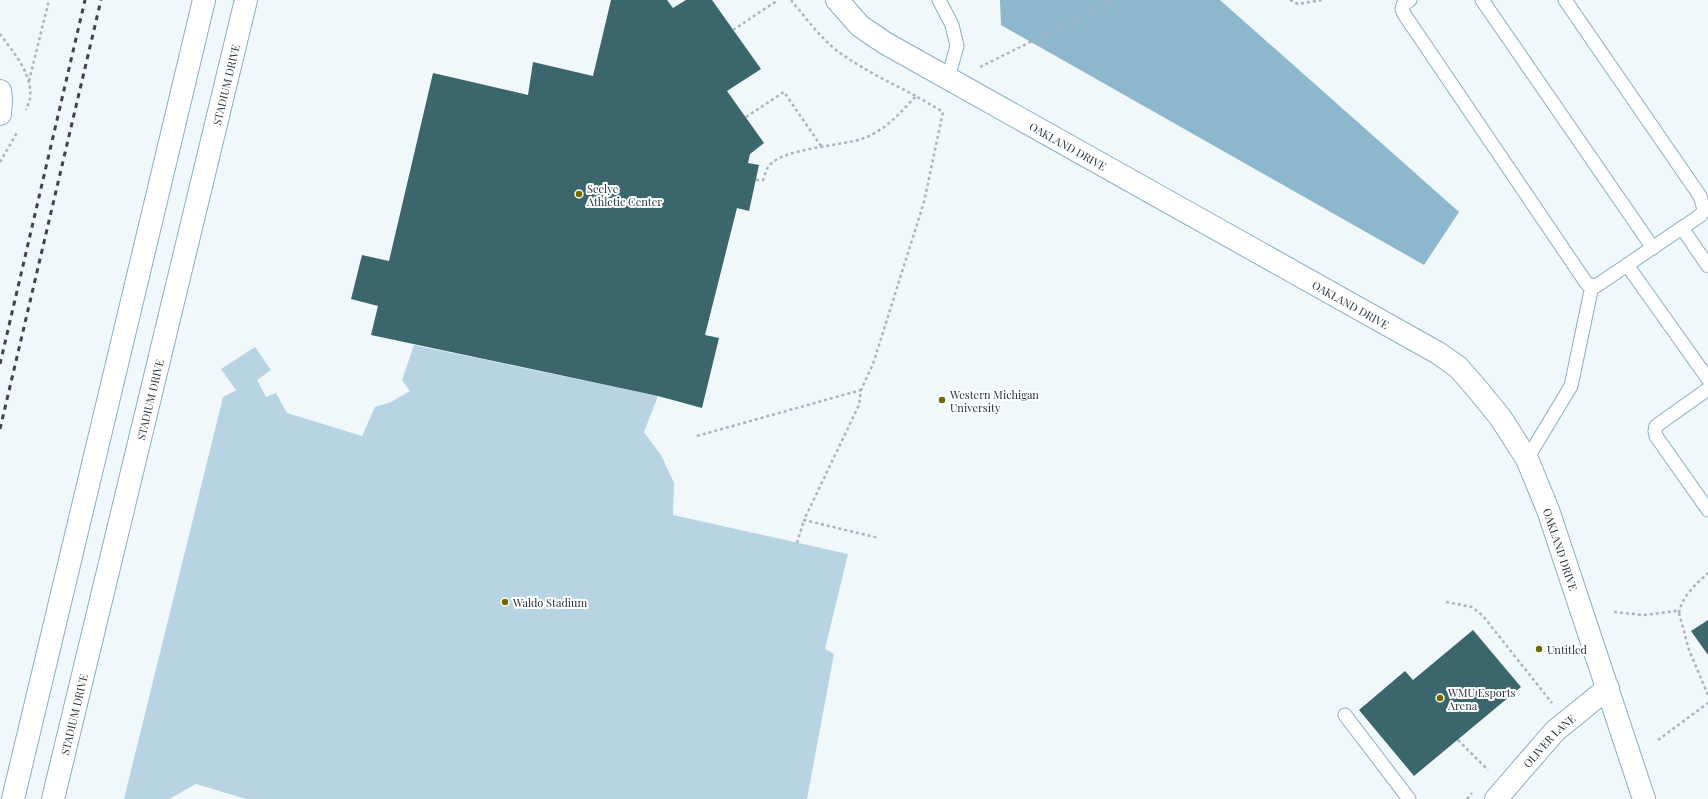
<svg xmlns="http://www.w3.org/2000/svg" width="1708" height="799" font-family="'Playfair Display',serif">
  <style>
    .green { fill: #b8d4e3 }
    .forest { fill: #8db7cc }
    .building { fill: #3b676c }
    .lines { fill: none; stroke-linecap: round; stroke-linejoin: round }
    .lane-casing { stroke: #89aec2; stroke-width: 15 }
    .street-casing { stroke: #89aec2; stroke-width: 24 }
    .secondary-casing { stroke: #89aec2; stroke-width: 24 }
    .primary-casing { stroke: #89aec2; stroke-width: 24 }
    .path { stroke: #aab4ba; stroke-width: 2.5; stroke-dasharray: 3 3; stroke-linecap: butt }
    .lane { stroke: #fff; stroke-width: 13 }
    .street { stroke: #fff; stroke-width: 22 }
    .secondary { stroke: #fff; stroke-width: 22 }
    .primary { stroke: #fff; stroke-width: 22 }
    .rail { stroke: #38464e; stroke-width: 3; stroke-dasharray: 5 5; stroke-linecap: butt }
    .poi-dot { fill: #756800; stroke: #fff; stroke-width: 1.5 }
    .labels { text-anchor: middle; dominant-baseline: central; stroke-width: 4; stroke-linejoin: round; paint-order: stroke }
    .street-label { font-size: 11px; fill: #23323a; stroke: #fff }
    .poi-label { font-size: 11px; fill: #23323a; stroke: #fff; text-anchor: start }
  </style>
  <rect width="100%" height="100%" fill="#f0f8fc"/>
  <polygon class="green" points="414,345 658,396 644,432 661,455 674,483 673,515 848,554 825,649 834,654 807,799 246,799 196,784 169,799 124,799 223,397 236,390 221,369 255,347 271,370 257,380 266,397 276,393 287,413 362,436 375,407 391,402 410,391 402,380"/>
  <polygon class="forest" points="1000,0 1220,0 1459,212 1424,265 1001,25"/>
  <g class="building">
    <polygon points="611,0 667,0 673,8 686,0 712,0 761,69 727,91 764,143 750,154 748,163 759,165 749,211 737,208 705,335 719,338 702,408 658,396 371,335 378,306 351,299 362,255 389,261 433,73 528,95 533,62 593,76"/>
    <polygon points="1708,620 1708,655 1691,631"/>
    <polygon points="1473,630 1521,687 1414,776 1359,710 1405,671 1413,680"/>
  </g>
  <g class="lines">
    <g class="lane-casing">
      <g id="lane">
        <polyline points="939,0 952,25 957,46 948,78"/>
        <polyline points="1410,0 1403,5 1402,9 1404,14 1587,284 1596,286 1701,215 1704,209 1700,196 1565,0"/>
        <polyline points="1482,0 1653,248"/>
        <polyline points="1682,228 1708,266"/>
        <polyline points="1627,265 1708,379"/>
        <polyline points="1708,389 1656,426 1655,431 1656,436 1708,510"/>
        <polyline points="1527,459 1571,386 1592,286"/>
        <polyline points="1345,715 1409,799"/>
      </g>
    </g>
    <g class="street-casing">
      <g id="street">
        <polyline points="0,91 1,99 0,114"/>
        <path id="s1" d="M1496,799L1555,731L1608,688"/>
      </g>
    </g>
    <g class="secondary-casing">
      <g id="secondary">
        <path id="s2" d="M837,0L860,26L885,43L1438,353L1458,367L1478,390L1500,417L1527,459L1548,510L1644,799"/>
      </g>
    </g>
    <g class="primary-casing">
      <g id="primary">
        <polyline points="13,799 204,0"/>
        <path id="s3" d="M53,799L246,0"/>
      </g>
    </g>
    <g class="path">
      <path d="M791,0C805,17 819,36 836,50C860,68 889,82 916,96"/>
      <polyline points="1290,0 1298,4 1322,0"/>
      <polyline points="733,30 778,0"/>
      <path d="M0,34C13,52 33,74 30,98C30,102 27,106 26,110"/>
      <polyline points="980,67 1115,0"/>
      <polyline points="29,81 49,0"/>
      <polyline points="746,117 784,92 821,146"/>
      <polyline points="0,162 18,131"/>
      <path d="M756,180H763C765,175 766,169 769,166C782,148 843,146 864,138C886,130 901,112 916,96L943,112L924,202L873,364L861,390L859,405L804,520L879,538"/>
      <polyline points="697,436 861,390"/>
      <polyline points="797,543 804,520"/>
      <polyline points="1446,602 1472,607 1483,616 1552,703"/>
      <polyline points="1614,612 1644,615 1676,611 1679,613 1689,650 1708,695"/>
      <path d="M1679,613C1682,596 1696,584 1708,573"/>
      <polyline points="1458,740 1488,770"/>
      <polyline points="1658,740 1708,703"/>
      <polyline points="1467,799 1472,793"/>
    </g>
    <use href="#lane" class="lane"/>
    <use href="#street" class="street"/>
    <use href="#secondary" class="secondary"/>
    <use href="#primary" class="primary"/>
    <g class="rail">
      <polyline points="0,364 85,0"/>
      <polyline points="0,429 101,0"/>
    </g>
  </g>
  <g class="poi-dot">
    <circle cx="579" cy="194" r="4"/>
    <circle cx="942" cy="400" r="4"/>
    <circle cx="505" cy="602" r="4"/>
    <circle cx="1539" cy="649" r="4"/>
    <circle cx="1440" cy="698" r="4"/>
  </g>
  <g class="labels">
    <g class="street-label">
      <text stroke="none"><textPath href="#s3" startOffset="735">STADIUM DRIVE</textPath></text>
      <text stroke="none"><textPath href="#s2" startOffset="275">OAKLAND DRIVE</textPath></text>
      <text stroke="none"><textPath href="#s2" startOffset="599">OAKLAND DRIVE</textPath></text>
      <text stroke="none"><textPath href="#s3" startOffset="411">STADIUM DRIVE</textPath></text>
      <text stroke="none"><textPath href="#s2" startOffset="935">OAKLAND DRIVE</textPath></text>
      <text stroke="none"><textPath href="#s3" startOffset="87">STADIUM DRIVE</textPath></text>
      <text stroke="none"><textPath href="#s1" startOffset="79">OLIVER LANE</textPath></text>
    </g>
    <g class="poi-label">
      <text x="587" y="188">Seelye<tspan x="587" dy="13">Athletic Center</tspan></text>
      <text x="950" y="394">Western Michigan<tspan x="950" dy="13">University</tspan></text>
      <text x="513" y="602">Waldo Stadium</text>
      <text x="1547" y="649">Untitled</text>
      <text x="1448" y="692">WMU Esports<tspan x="1448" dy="13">Arena</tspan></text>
    </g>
  </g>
</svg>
